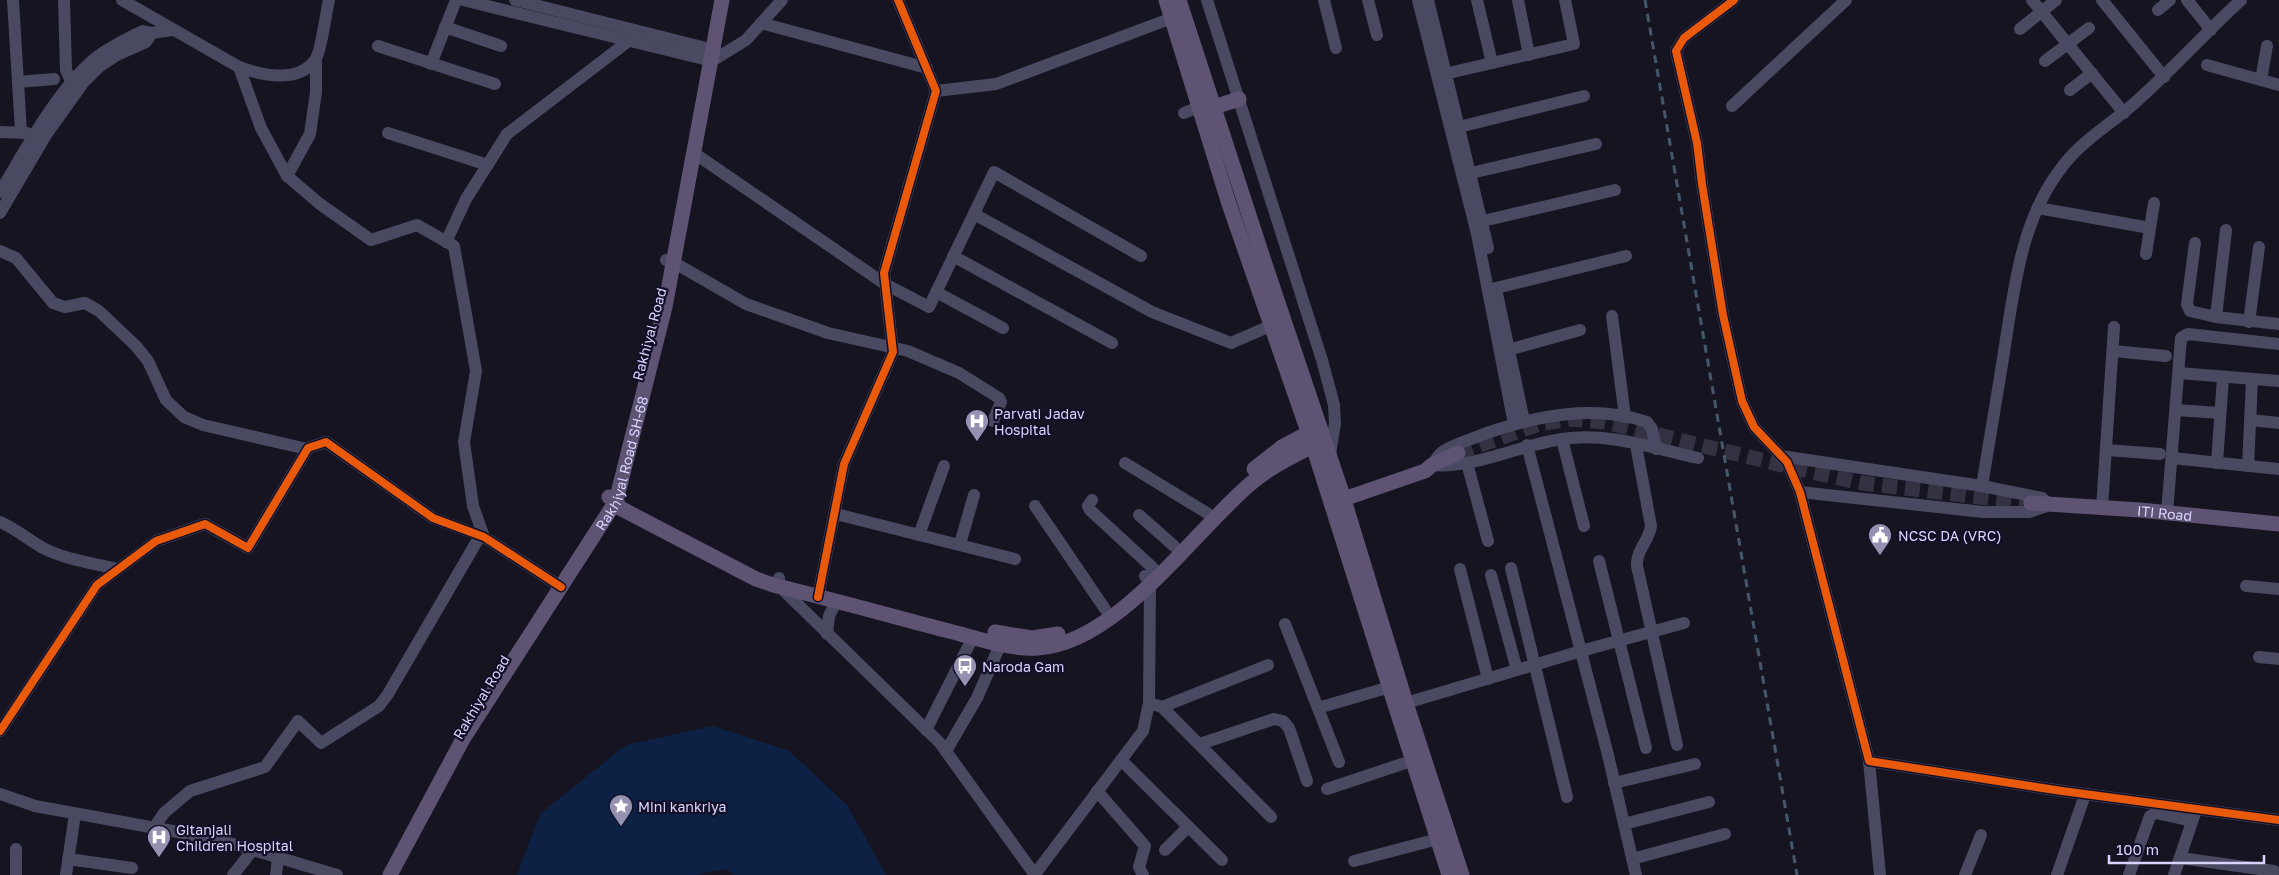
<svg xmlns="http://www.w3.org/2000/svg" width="2279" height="875" font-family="'Golos Text',sans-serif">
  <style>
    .water { fill: #0d2144 }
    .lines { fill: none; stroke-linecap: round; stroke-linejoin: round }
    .major-tunnel { stroke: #333142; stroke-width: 15; stroke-dasharray: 15 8; stroke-linecap: butt }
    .minor { stroke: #4a4962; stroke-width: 12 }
    .major { stroke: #5e5373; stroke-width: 15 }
    .rail { stroke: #43596b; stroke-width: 3; stroke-dasharray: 8 6; stroke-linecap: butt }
    .cycleway-casing { stroke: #130f26; stroke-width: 11 }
    .cycleway { stroke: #e8590c; stroke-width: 8 }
    .labels { text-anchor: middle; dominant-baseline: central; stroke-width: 4.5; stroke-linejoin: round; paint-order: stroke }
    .street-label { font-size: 14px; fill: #d9d4ff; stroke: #130f26 }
    .poi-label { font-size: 14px; fill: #d9d4ff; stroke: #130f26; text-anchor: start }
  </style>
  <rect width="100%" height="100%" fill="#161421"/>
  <polygon class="water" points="713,726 789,751 847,805 886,875 734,875 726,869 695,875 517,875 540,814 626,745"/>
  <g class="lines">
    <polyline class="major-tunnel" points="1458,453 1539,424 1572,419 1605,422 1803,470 1862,483 2031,503"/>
    <g class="minor">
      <polyline points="13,0 21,132"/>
      <polyline points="64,0 66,70 71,81"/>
      <path d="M122,0L239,67C261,75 298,84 315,60C321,53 326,12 329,0"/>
      <polyline points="463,0 712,61 746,40 782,0"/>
      <polyline points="515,0 714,50 720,54"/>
      <polyline points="1207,0 1322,360 1334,405 1335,423 1330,455"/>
      <polyline points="1324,0 1336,48"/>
      <polyline points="1368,0 1377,35"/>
      <polyline points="1418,0 1477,234 1514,424"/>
      <polyline points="1428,0 1488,248"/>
      <polyline points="1477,0 1492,63"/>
      <polyline points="1518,0 1529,55"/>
      <polyline points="1734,0 1684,38 1676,51 1697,143 1702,184 1723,315 1742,401 1754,427 1787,462 1800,492 1869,761 2062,791 2279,820"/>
      <polyline points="2032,0 2124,113"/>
      <polyline points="2102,0 2164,77"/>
      <polyline points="2187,0 2211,30"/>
      <polyline points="2158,10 2170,0"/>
      <polyline points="761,23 927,68"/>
      <polyline points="445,27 501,46"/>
      <polyline points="2020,29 2056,0"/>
      <polyline points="378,46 495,84"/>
      <polyline points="2045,61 2089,28"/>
      <polyline points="431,64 456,0"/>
      <polyline points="2207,65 2279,85"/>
      <polyline points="239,67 261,128 287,176 320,204 371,240 417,225 454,246 476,371 464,442 473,506 484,537"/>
      <polyline points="1440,75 1574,44 1565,0"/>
      <polyline points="2261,80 2267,46"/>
      <polyline points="18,82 54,79"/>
      <polyline points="2070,90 2092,73"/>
      <polyline points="936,91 996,84 1172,18"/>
      <polyline points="1732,106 1846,0"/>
      <polyline points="1184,113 1199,107"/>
      <polyline points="1459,127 1584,96"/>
      <polyline points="0,132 27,133"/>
      <polyline points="388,133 488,165"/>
      <polyline points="694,153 885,284 929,307 994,172 1141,256"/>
      <polyline points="1471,173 1596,144"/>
      <polyline points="287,176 310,134 316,92 316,60"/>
      <path d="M0,192C26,149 56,92 93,60C108,48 126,39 143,31L152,33L172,30"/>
      <polyline points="2038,208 2150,228"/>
      <polyline points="0,213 46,135 83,83 100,66 117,55 146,42 152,33"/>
      <polyline points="974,214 1152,312 1231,343 1270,326"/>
      <polyline points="1483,221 1615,190"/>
      <polyline points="446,242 466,199 507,134 639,33"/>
      <polyline points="2195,243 2187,304 2190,311 2216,317 2279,324"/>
      <polyline points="0,251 16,258 53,303 65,307 85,303 99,311 136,346 148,361 166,400 184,417 203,425 307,449"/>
      <polyline points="2146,254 2154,203"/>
      <polyline points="953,256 1112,343"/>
      <polyline points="666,260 673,262 746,304 828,333 908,351 959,373 999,398 1001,402 993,421"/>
      <polyline points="1496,288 1626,256"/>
      <polyline points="1496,289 1524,421"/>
      <polyline points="936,292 1003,328"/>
      <polyline points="1612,316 1625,417"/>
      <polyline points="2216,317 2226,230"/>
      <polyline points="2249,322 2259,247"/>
      <polyline points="1508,350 1580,330"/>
      <polyline points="2113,351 2166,356"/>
      <polyline points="2179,373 2279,381"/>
      <polyline points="2176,410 2220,413"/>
      <polyline points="2251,420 2279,423"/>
      <polyline points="1562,439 1584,526"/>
      <polyline points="1527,445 1608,755 1636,875"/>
      <path d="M1636,445L1651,526C1649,541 1636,550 1637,566L1677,745"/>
      <polyline points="2106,450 2160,454"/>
      <polyline points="1781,456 1982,486 2042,498 2050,505 2029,512 1983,512 1800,492"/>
      <polyline points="2172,458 2279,469"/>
      <polyline points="1125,463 1207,513"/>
      <polyline points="1467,463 1488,541"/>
      <polyline points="2217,463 2223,377"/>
      <path d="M1432,465C1474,469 1519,445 1562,439C1608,432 1653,448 1698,458"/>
      <path d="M1432,465C1435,461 1438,456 1441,453C1450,445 1473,439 1484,434C1535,416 1593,404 1647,422L1652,429L1656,449"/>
      <polyline points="2248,466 2252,380"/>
      <path d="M1982,486C1989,442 1997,397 2004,352C2014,289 2021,219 2062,167C2083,139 2113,123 2138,100C2174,68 2206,32 2241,0"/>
      <polyline points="1092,500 1088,506 1090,510 1153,568"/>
      <polyline points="1035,506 1105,609"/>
      <polyline points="2102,508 2114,327"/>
      <polyline points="2167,513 2181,338 2188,334 2279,344"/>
      <polyline points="836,514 1015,559"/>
      <polyline points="1139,515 1174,546"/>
      <path d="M0,522C16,529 29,540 43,548C66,560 93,563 118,569"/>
      <polyline points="919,535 944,466"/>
      <polyline points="960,544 974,495"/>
      <polyline points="1599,561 1646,748"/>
      <polyline points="1511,568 1567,797"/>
      <polyline points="1460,569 1488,679"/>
      <polyline points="1491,575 1517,670"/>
      <polyline points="779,578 779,586 940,743 1035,875"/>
      <polyline points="2246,586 2279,589"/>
      <polyline points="818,597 844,464 893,352 884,273 936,91 898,0"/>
      <polyline points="1285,624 1339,762"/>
      <polyline points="827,634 829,616 836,602"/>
      <polyline points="2259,657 2279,659"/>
      <polyline points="1149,703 1162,707 1271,817"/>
      <polyline points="1406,703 1581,651 1684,623"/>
      <polyline points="1162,707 1268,665"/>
      <polyline points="1318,708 1390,687"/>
      <polyline points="926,730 973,637"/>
      <polyline points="0,731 97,585 156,541 205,524 248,548 308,448 326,442 433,518 484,537 561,587"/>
      <polyline points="1200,744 1274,719 1283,721 1289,728 1307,781"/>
      <polyline points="946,751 977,698 1001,643"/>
      <polyline points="1121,760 1222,860"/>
      <polyline points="1869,761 1880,875"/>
      <polyline points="1614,783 1695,764"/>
      <polyline points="1327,789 1414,760"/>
      <polyline points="1097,791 1145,846 1139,867 1143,875"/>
      <polyline points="0,794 35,806 216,839 337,875"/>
      <polyline points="1624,824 1709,802"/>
      <polyline points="154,828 164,813 190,791 265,767 298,721 321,743 379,706 388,694 480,536"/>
      <polyline points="16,849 16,875"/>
      <polyline points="1165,850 1188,827"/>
      <polyline points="2180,858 2274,871"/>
      <polyline points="68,859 132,868"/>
      <polyline points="1632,859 1725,834"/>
      <polyline points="1354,861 1438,839"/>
      <polyline points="1035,874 1143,731 1149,703 1150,583 1145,576"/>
      <polyline points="66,875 75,814"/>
      <polyline points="233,875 252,851"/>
      <polyline points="276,875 278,858"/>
      <polyline points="1965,875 1981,835"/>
      <polyline points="2057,875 2085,795"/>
      <polyline points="2129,875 2150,816 2156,813 2192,821"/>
      <polyline points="2174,875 2195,813"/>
    </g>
    <g class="major">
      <polyline points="1166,0 1229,204 1313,446 1449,875"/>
      <polyline points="1179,0 1264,261 1341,490 1406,703 1462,875"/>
      <polyline points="1214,107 1239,99"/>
      <polyline points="1254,469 1282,447 1316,429"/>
      <path d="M609,497L616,501L620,508L756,579L773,585C830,599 888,615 945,630C974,637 1008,650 1038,648C1117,643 1193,533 1250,484C1272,465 1297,455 1321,441"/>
      <polyline points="1335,502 1425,471 1432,465 1458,453"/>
      <path id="s1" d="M2031,503L2140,510L2279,524"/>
      <polyline points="995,632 1032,638 1058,634"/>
      <path id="s2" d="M390,875L463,739L616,501L665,307L722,0"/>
    </g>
    <polyline class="rail" points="1645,0 1797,875"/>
    <g class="cycleway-casing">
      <g id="cycleway">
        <polyline points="1734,0 1684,38 1676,51 1697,143 1702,184 1723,315 1742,401 1754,427 1787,462 1800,492 1869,761 2062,791 2279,820"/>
        <polyline points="818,597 844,464 893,352 884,273 936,91 898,0"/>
        <polyline points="0,731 97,585 156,541 205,524 248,548 308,448 326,442 433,518 484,537 561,587"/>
      </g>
    </g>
    <use href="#cycleway" class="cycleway"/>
  </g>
  <defs>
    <g id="hospital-pin" transform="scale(1.25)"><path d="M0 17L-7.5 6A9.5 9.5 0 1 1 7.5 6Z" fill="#9591b1" stroke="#130f26"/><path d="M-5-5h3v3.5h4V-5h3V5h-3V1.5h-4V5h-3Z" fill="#fff"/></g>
    <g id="civic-pin" transform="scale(1.25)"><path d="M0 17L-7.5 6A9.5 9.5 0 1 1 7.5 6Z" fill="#9591b1" stroke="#130f26"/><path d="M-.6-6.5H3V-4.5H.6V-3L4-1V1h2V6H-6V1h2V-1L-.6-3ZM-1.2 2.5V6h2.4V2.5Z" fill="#fff"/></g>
    <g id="bus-pin" transform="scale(1.25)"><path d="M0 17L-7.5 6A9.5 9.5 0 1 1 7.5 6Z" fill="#9591b1" stroke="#130f26"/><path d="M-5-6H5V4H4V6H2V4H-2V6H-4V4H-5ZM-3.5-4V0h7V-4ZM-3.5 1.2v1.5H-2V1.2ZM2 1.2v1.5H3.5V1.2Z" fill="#fff"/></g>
    <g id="sight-pin" transform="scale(1.25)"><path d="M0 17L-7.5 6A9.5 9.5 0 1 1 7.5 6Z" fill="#9591b1" stroke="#130f26"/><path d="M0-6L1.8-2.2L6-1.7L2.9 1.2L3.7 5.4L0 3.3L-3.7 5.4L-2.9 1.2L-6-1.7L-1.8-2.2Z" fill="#fff"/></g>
  </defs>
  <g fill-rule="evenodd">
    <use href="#hospital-pin" x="977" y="421"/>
    <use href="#civic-pin" x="1880" y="535"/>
    <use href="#bus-pin" x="965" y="666"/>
    <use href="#sight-pin" x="621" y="806"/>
    <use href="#hospital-pin" x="159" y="837"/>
  </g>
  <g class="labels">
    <g class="street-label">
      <text transform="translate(649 334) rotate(-75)">Rakhiyal Road</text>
      <text stroke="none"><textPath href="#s2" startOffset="475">Rakhiyal Road SH-68</textPath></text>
      <text stroke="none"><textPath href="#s1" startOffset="134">ITI Road</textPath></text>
      <text transform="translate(481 697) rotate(-59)">Rakhiyal Road</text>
    </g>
    <g class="poi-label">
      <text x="994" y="413">Parvati Jadav<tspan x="994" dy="16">Hospital</tspan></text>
      <text x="1898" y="535">NCSC DA (VRC)</text>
      <text x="982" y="666">Naroda Gam</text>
      <text x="638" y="806">Mini kankriya</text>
      <text x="176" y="829">Gitanjali<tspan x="176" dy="16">Children Hospital</tspan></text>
    </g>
  </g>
  <path d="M2109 855v8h155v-8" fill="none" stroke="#d9d4ff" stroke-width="2.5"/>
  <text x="2116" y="855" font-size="15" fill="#d9d4ff" stroke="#130f26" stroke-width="4" paint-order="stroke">100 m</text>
</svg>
